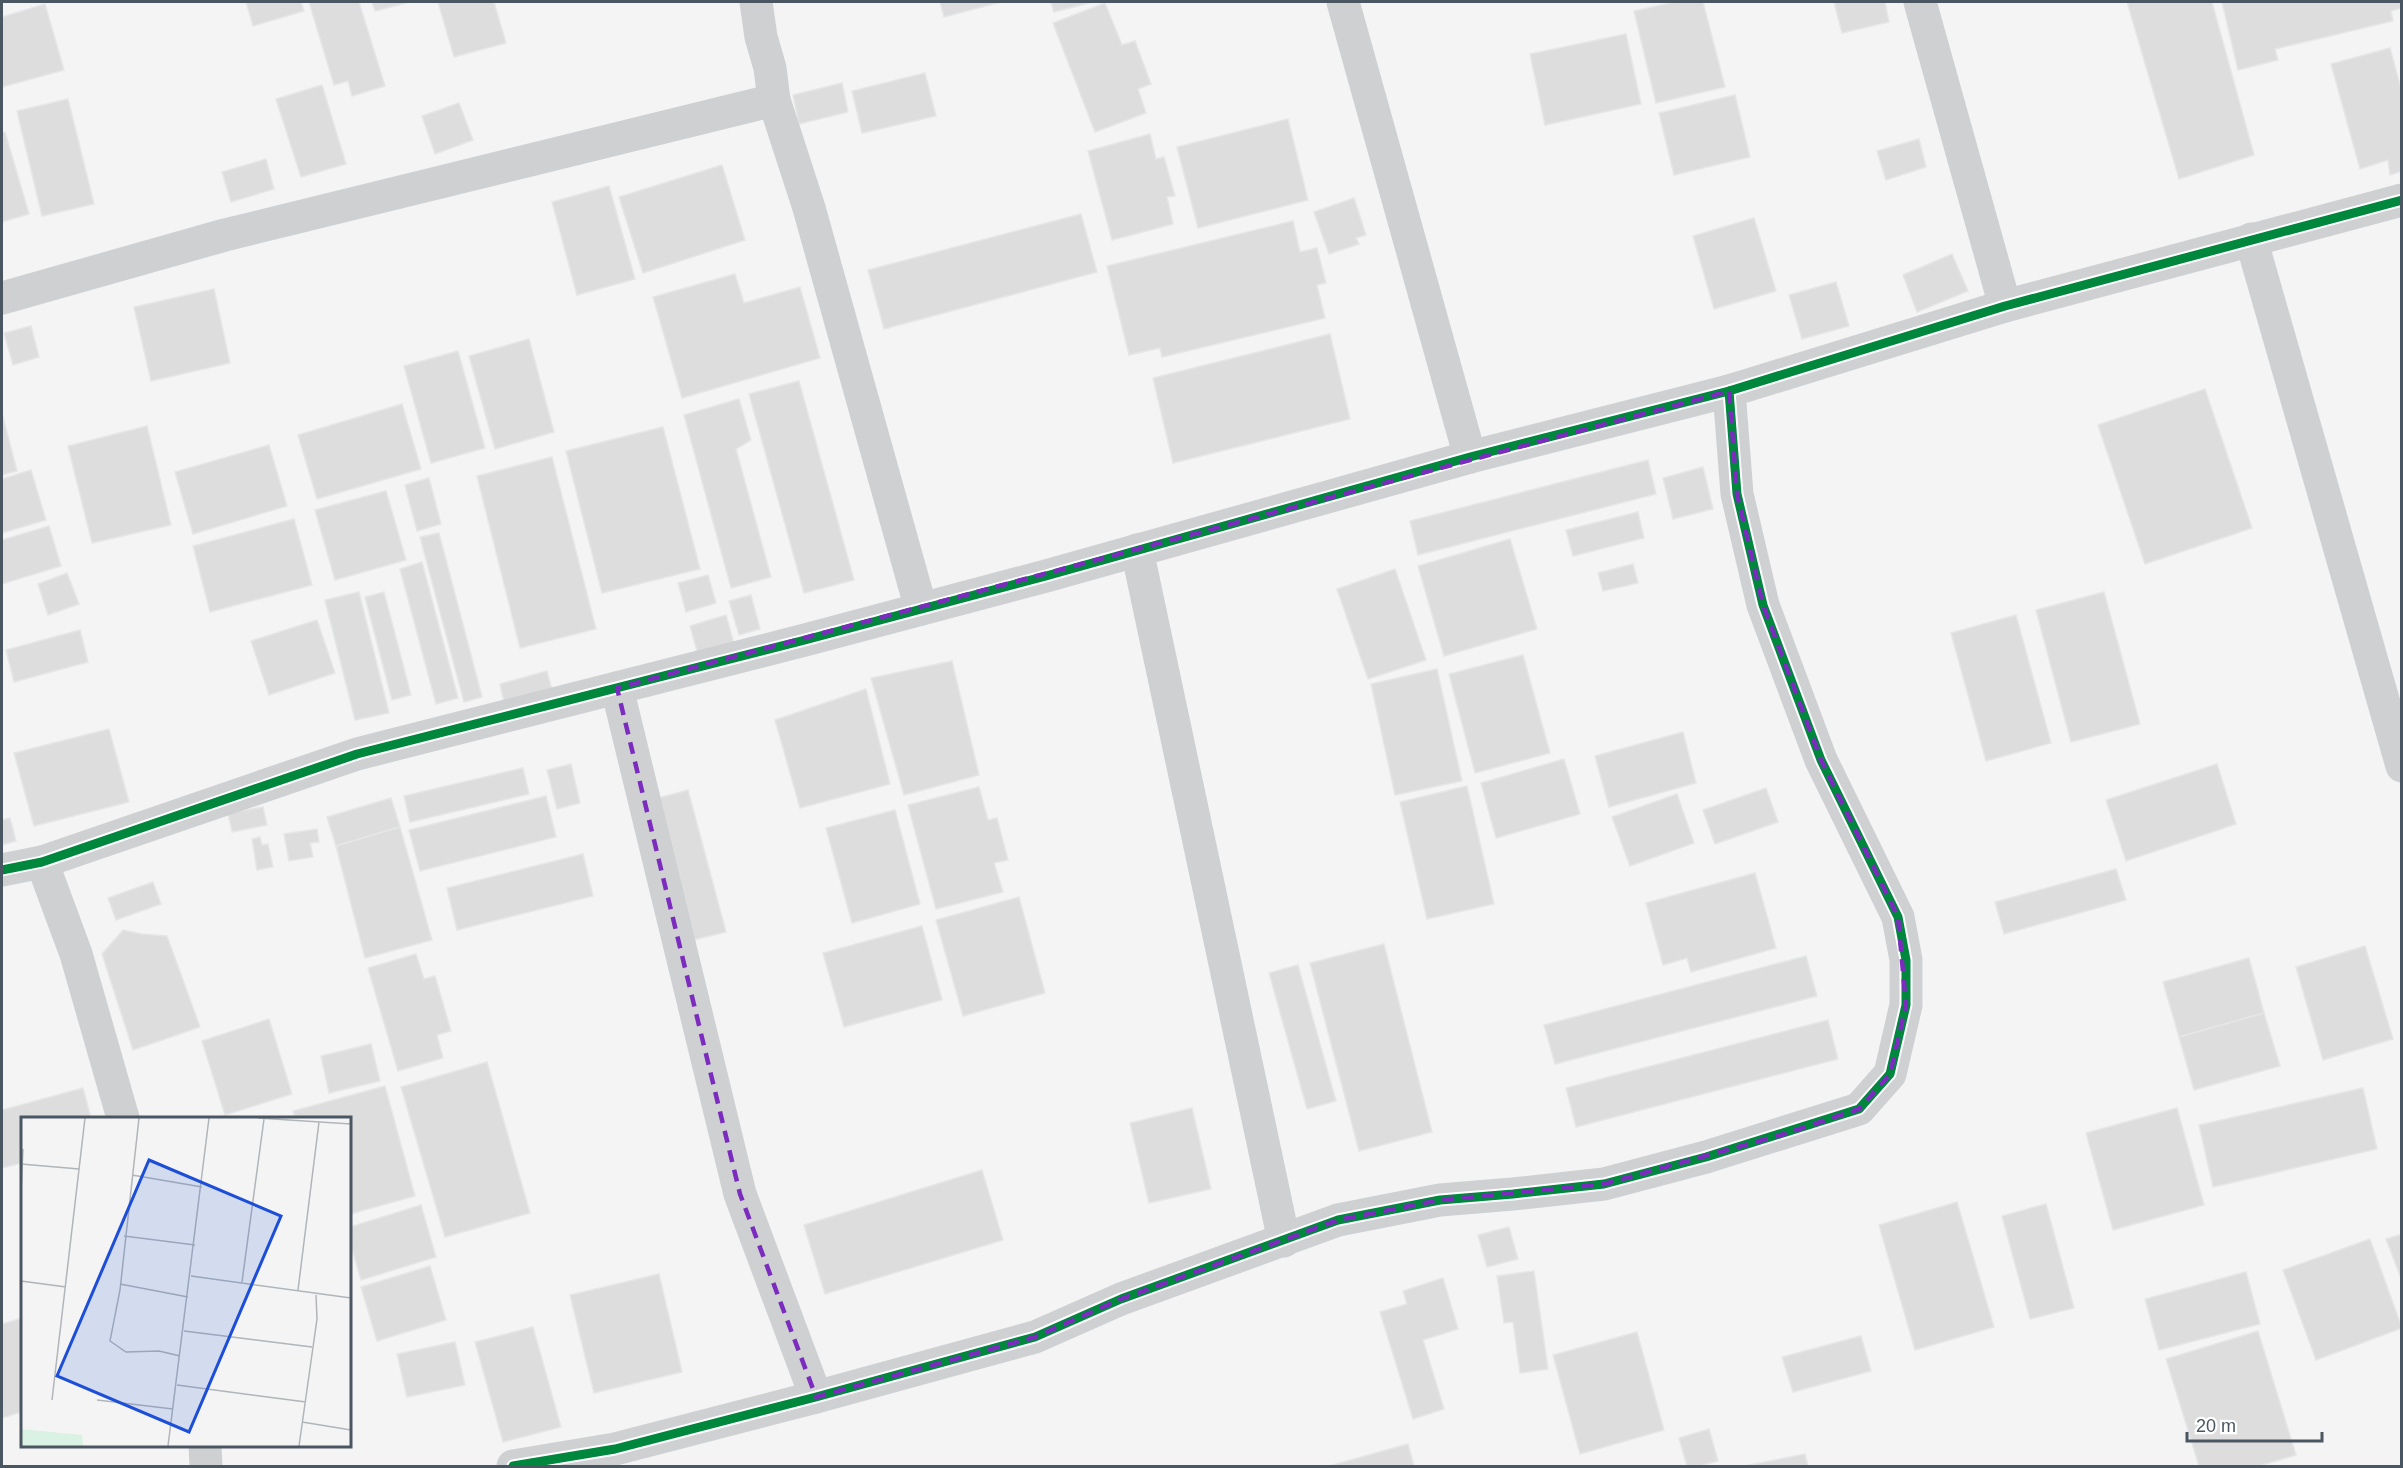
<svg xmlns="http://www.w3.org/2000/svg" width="2403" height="1468" font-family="Arial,sans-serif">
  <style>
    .building { fill: #ddddde; stroke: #e5e6e7; stroke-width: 1.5 }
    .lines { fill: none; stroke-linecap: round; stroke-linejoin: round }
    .minor { stroke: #ced0d2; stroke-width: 33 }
    .cycleway-casing { stroke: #fff; stroke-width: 13 }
    .cycleway { stroke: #00873e; stroke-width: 9 }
    .marked { fill: none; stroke: #7b2cbf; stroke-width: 4.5; stroke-dasharray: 12 8; stroke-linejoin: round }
    .inset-road { fill: none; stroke: #b0b5b9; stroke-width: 1.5 }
    .view { fill: #1d4ed8; fill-opacity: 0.15; stroke: #1d4ed8; stroke-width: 3 }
    .inset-edge { fill: none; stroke: #4a5661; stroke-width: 3 }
  </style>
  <rect width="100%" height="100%" fill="#f4f4f4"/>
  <g class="building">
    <polygon points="246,2 301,2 304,11 253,26"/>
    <polygon points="309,2 359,2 385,86 352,96 348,81 334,85"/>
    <polygon points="372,2 410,2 375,11"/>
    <polygon points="438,2 494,2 506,43 454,57"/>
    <polygon points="940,2 1001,2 944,17"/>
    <polygon points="1051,2 1093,2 1054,12"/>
    <polygon points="1675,2 1703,2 1725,87 1656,103 1634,11"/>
    <polygon points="1834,2 1885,2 1889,22 1842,33"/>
    <polygon points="2127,2 2212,2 2254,155 2179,179"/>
    <polygon points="2222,2 2402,2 2402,8 2391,11 2393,21 2275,49 2278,60 2238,70"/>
    <polygon points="1105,3 1122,45 1135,41 1151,84 1138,89 1146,113 1095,132 1053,23"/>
    <polygon points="45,4 64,70 2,87 2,17"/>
    <polygon points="1626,34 1641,104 1545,125 1530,54"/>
    <polygon points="2390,48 2402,92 2402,171 2390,175 2388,160 2360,169 2331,64"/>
    <polygon points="925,73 936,116 862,133 852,91"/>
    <polygon points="842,83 848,112 799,124 793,95"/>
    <polygon points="322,85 346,164 301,177 276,99"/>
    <polygon points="1735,95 1750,157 1674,175 1659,113"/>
    <polygon points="68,99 94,204 42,216 17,111"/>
    <polygon points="459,103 473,140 435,154 422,116"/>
    <polygon points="1288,119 1308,200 1198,228 1177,147"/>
    <polygon points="5,132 29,214 2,222 2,133"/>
    <polygon points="1150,134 1156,159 1164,157 1175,196 1167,197 1173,224 1112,240 1088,151"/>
    <polygon points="1919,139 1926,167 1886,180 1877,151"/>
    <polygon points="266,159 274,189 231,202 222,172"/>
    <polygon points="722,165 745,240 643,273 619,197"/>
    <polygon points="609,186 635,279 577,295 552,202"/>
    <polygon points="1354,198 1366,235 1356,238 1359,244 1329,254 1314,212"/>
    <polygon points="1081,214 1097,272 884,329 868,270"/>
    <polygon points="1754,218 1776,291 1714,309 1693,236"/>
    <polygon points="1293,221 1300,252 1317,248 1326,283 1317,285 1325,318 1162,357 1160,348 1129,355 1107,266"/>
    <polygon points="1952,254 1968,291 1917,312 1903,275"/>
    <polygon points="735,274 744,303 800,287 820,358 682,398 653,297"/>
    <polygon points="1836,282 1849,326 1802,339 1789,295"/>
    <polygon points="214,289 230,363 151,381 134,307"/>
    <polygon points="31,326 39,357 13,365 4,333"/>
    <polygon points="1330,334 1350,419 1173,463 1153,378"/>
    <polygon points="529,339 554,432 495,449 469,356"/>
    <polygon points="458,351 485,448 431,463 404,366"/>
    <polygon points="799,381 854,580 804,593 749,394"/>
    <polygon points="2205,389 2252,528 2145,564 2098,425"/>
    <polygon points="739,399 751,440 736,449 771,577 731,588 684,415"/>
    <polygon points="402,404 421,469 317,499 298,435"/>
    <polygon points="2,413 17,471 2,475"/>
    <polygon points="147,426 171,525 92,543 68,446"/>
    <polygon points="663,427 700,569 602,593 566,451"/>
    <polygon points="269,445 287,506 193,534 175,472"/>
    <polygon points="552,457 596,629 520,648 477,476"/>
    <polygon points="1648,460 1656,494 1418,555 1410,521"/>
    <polygon points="1703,467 1713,509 1673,519 1663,478"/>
    <polygon points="31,470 46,520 2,533 2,479"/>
    <polygon points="429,478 441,524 417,531 405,485"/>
    <polygon points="386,491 406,560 335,580 315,510"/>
    <polygon points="1638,512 1644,538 1573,556 1566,530"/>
    <polygon points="294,519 312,585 210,612 193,546"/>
    <polygon points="49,526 61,566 2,584 2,540"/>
    <polygon points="439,533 482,697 464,702 420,537"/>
    <polygon points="1510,539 1537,629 1444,656 1418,566"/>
    <polygon points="422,562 458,698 436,704 400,569"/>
    <polygon points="1633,564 1638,583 1603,591 1598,573"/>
    <polygon points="1395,569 1426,660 1368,679 1337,589"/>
    <polygon points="67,573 79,604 48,615 38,584"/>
    <polygon points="708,575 716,603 686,612 678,583"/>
    <polygon points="359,592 389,713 355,720 325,600"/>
    <polygon points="384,592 411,695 392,700 365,597"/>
    <polygon points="2104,592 2140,724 2071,742 2036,610"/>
    <polygon points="751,595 760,629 739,635 729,601"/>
    <polygon points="726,615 734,644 698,655 690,626"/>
    <polygon points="2016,615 2051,743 1986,761 1951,633"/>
    <polygon points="317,620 335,673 269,695 251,641"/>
    <polygon points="80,630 88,662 14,682 6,650"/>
    <polygon points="1523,655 1550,753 1475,773 1449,674"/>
    <polygon points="952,661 979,775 904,795 871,678"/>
    <polygon points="1437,669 1462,781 1395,795 1371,684"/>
    <polygon points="547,671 553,694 505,707 500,684"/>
    <polygon points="866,689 890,784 800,808 775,720"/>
    <polygon points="109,729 129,802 34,826 14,753"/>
    <polygon points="1683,732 1696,783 1609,807 1595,756"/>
    <polygon points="1564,759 1580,814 1496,838 1481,783"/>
    <polygon points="571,764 580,803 557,809 547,770"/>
    <polygon points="2217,764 2236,824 2126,861 2106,800"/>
    <polygon points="523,768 529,794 410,822 404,796"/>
    <polygon points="1467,786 1494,904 1427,919 1400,802"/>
    <polygon points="979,787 988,820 997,818 1008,860 994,863 1003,892 936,909 908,805"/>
    <polygon points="1766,788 1778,822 1715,844 1703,810"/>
    <polygon points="688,790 726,932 689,941 651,800"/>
    <polygon points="1677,794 1694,843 1630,866 1612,817"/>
    <polygon points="546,796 556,837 420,871 409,830"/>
    <polygon points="391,798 400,827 336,846 327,817"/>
    <polygon points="263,807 267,825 232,832 228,813"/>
    <polygon points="895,810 920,904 852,923 826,828"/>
    <polygon points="10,818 16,841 2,845 2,820"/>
    <polygon points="400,827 432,940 365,958 336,846"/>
    <polygon points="317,829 319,842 310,843 313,857 289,861 284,834"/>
    <polygon points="260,837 262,845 268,844 273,867 257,870 252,839"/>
    <polygon points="583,854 593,896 457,930 447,888"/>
    <polygon points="2116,869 2126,900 2004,934 1995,902"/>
    <polygon points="1755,873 1776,948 1691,972 1687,958 1663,965 1646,903"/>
    <polygon points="153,882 161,904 116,920 108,898"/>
    <polygon points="1019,897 1045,993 963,1016 936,920"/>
    <polygon points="922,926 942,1000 844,1027 823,953"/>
    <polygon points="123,930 142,934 167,936 200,1027 133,1050 102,954"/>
    <polygon points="1384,944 1432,1132 1359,1151 1310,963"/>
    <polygon points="2365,946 2393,1039 2323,1060 2296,967"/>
    <polygon points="416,954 424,979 435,976 451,1031 437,1035 443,1058 398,1071 368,968"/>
    <polygon points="1806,956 1817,996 1555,1064 1544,1025"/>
    <polygon points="2249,958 2264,1013 2179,1037 2163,982"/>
    <polygon points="1298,965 1336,1101 1307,1109 1269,973"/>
    <polygon points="2264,1013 2280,1066 2194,1090 2179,1037"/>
    <polygon points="269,1019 292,1094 225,1115 202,1041"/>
    <polygon points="1828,1020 1838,1059 1576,1127 1566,1088"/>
    <polygon points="371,1044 380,1081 329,1093 321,1056"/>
    <polygon points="487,1062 530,1213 445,1237 401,1087"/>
    <polygon points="385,1086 415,1196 350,1214 350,1118 295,1118 293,1111"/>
    <polygon points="83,1088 91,1118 22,1118 22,1163 2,1168 2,1110"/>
    <polygon points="2363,1088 2377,1149 2213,1187 2199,1125"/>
    <polygon points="1192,1108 1211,1189 1149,1203 1130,1123"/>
    <polygon points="2177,1108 2204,1205 2113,1230 2086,1133"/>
    <polygon points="982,1170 1003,1240 825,1294 804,1225"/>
    <polygon points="1957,1202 1994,1327 1915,1350 1879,1225"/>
    <polygon points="2046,1204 2074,1308 2030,1319 2002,1216"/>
    <polygon points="421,1205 436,1257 361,1280 350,1242 350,1227"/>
    <polygon points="1509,1227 1518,1259 1487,1267 1478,1235"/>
    <polygon points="2402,1234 2402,1281 2386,1239"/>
    <polygon points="2370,1239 2402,1328 2316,1360 2283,1270"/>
    <polygon points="430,1266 446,1320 377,1341 361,1287"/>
    <polygon points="1534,1271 1548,1369 1520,1373 1513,1322 1504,1323 1497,1276"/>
    <polygon points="2246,1272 2260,1324 2159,1350 2145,1299"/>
    <polygon points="659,1274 682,1372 594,1393 570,1295"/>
    <polygon points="1443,1278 1458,1329 1423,1340 1444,1409 1413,1419 1380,1312 1407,1304 1403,1291"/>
    <polygon points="22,1318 22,1412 2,1418 2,1324"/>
    <polygon points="533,1327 561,1427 503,1442 475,1342"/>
    <polygon points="2258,1331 2296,1455 2259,1466 2199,1466 2166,1359"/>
    <polygon points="1637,1332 1664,1430 1580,1454 1553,1355"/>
    <polygon points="1861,1336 1871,1371 1793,1392 1782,1357"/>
    <polygon points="455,1342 465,1385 407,1397 397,1354"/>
    <polygon points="1709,1429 1718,1461 1700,1466 1687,1466 1679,1438"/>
    <polygon points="1408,1444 1414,1466 1329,1466"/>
    <polygon points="1805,1454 1808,1466 1744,1466"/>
  </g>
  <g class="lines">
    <g class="minor">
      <polyline points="756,2 761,37 770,68 774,100 809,208 921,609"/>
      <polyline points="1343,2 1470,457"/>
      <polyline points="1920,2 2005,306"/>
      <polyline points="2251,239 2402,766"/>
      <polyline points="2,298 225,235 774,100"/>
      <polyline points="1137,550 1284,1241"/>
      <polyline points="617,688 740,1194 816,1397"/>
      <polyline points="42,862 76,954 123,1118"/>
      <polyline points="2,870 42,862 357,754 805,640 1046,576 1470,457 1729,391 2005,306 2402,200"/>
      <polyline points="205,1446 206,1466"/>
      <polyline points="513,1466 615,1449 816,1397 1035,1337 1121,1299 1338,1220 1440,1200 1513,1194 1604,1184 1706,1157 1859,1109 1890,1074 1906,1005 1906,960 1898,917 1821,760 1763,605 1737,494 1729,391"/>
    </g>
    <g class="cycleway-casing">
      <g id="cycleway">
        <polyline points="2,870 42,862 357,754 805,640 1046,576 1470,457 1729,391 2005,306 2402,200"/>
        <polyline points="513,1466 615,1449 816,1397 1035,1337 1121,1299 1338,1220 1440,1200 1513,1194 1604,1184 1706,1157 1859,1109 1890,1074 1906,1005 1906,960 1898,917 1821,760 1763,605 1737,494 1729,391"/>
      </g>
    </g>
    <use href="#cycleway" class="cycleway"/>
  </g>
  <path class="marked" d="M1729,391L1737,494L1763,605L1821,760L1898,917L1906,1005L1890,1074L1859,1109L1781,1135L1604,1184L1440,1200L1338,1220L1121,1299L1035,1337L816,1397L740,1194L617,688Z"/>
  <g transform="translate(21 1117)">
    <rect width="330" height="330" fill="#f4f4f4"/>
    <path d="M0,312L61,318L62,329H0Z" fill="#d9f2e3"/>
    <path class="inset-road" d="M118,1L99,173L89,224L105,235L138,234L159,239M237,1L330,7M0,47L58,52M111,58L181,70M0,73L2,32M103,119L174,128M170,159L330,181M0,164L45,170M221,165L243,2M99,167L167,180M277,173L298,5M163,214L291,230M156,268L285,285M31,283L64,1M76,283L152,292M281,305L330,313M147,329L188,1M278,329L296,202L295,178"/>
    <path class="view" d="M128,43L260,99L168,315L36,259Z"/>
    <rect width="330" height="330" class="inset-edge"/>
  </g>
  <rect width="2403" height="1468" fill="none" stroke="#4a5661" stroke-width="6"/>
  <path d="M2187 1432v9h135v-9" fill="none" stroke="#4a5661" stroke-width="3"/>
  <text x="2196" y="1432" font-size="18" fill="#4a5661" stroke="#ffffff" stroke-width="4.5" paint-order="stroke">20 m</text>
</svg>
